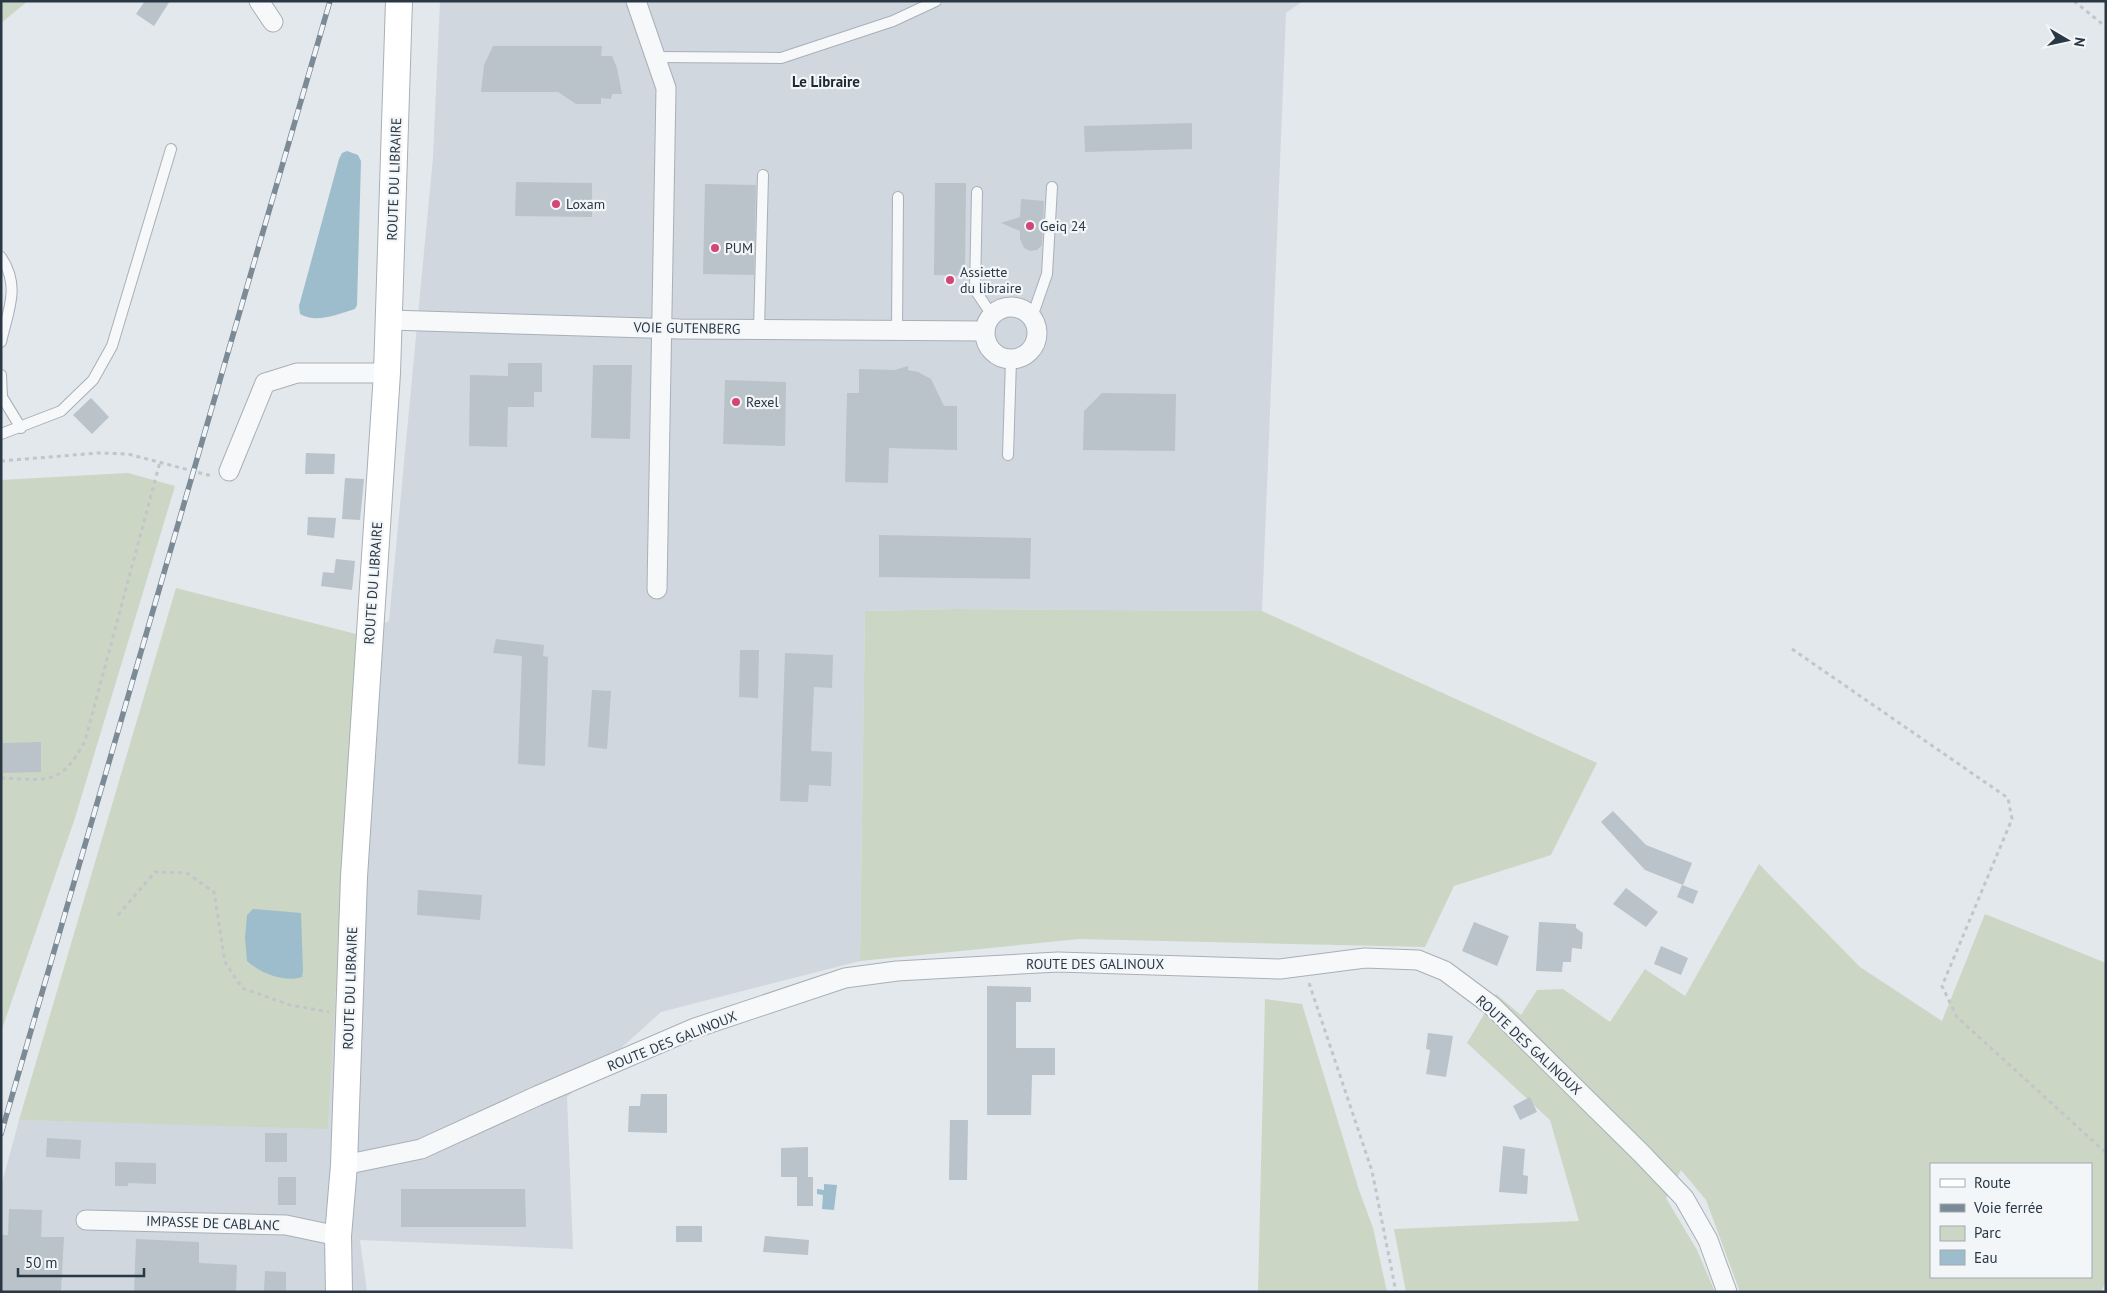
<svg xmlns="http://www.w3.org/2000/svg" width="2107" height="1293" font-family="'PT Sans',sans-serif">
  <style>
    .built { fill: #d1d7de }
    .green { fill: #ccd6c4; fill-rule: evenodd }
    .water { fill: #9dbdcc }
    .building { fill: #bac2ca }
    .lines { fill: none; stroke-linecap: round; stroke-linejoin: round }
    .service-casing { stroke: #a8b0b7; stroke-width: 12 }
    .minor-casing { stroke: #a8b0b7; stroke-width: 21 }
    .secondary-casing { stroke: #a8b0b7; stroke-width: 28 }
    .path { stroke: #c1c6ca; stroke-width: 3; stroke-dasharray: 4 4; stroke-linecap: butt }
    .service { stroke: #f6f8f9; stroke-width: 10 }
    .minor { stroke: #f6f8f9; stroke-width: 19 }
    .secondary { stroke: #fff; stroke-width: 26 }
    .rail-casing { stroke: #7c8a96; stroke-width: 5.5 }
    .rail { stroke: #f3f6f9; stroke-width: 4; stroke-dasharray: 11; stroke-linecap: butt }
    .poi-dot { fill: #d34574; stroke: #f3f6f9; stroke-width: 2 }
    .labels { text-anchor: middle; dominant-baseline: central; stroke-width: 4.5; stroke-linejoin: round; paint-order: stroke }
    .street-label { font-size: 14px; fill: #2a3845; stroke: #f3f6f9 }
    .poi-label { font-size: 14px; fill: #2a3845; stroke: #f3f6f9; text-anchor: start }
    .neighbourhood-label { font-size: 15px; font-weight: bold; fill: #1c2935; stroke: #f3f6f9 }
  </style>
  <rect width="100%" height="100%" fill="#e3e8ec"/>
  <polygon class="built" points="440,1 1303,1 1286,13 1262,611 956,609 865,611 860,961 661,1012 567,1097 573,1249 360,1240 367,1292 1,1292 1,1187 19,1120 328,1128 356,634 389,621 433,157"/>
  <g class="green">
    <polygon points="1,1 28,1 1,23"/>
    <polygon points="128,473 175,486 75,818 1,1032 1,480"/>
    <polygon points="176,588 356,634 328,1129 19,1120"/>
    <polygon points="956,609 1262,611 1597,763 1551,855 1454,886 1425,947 1079,939 860,961 865,611"/>
    <path d="M1759,864L1860,967L1942,1021L1985,914L2106,963V1281L2101,1292H1740L1706,1200L1681,1170L1666,1198L1697,1250L1715,1292H1406L1394,1229L1579,1221L1550,1120L1467,1043L1496,994L1521,1015L1537,990L1563,989L1610,1022L1645,969L1685,996ZM1931,1164H2091V1277H1931Z"/>
    <polygon points="1265,999 1302,1004 1359,1190 1373,1228 1387,1292 1258,1292"/>
  </g>
  <g class="water">
    <path d="M347,151L358,155L361,161L357,305L355,309C337,314 317,324 300,314L299,306L339,159L342,153Z"/>
    <path d="M253,909L301,913L303,971L302,977C285,983 260,973 247,961L245,938L247,915Z"/>
    <polygon points="824,1184 837,1185 834,1210 822,1209 823,1195 817,1194 817,1189 824,1190"/>
  </g>
  <g class="building">
    <polygon points="145,1 170,1 154,26 136,14"/>
    <polygon points="493,46 602,46 601,56 612,56 617,68 622,94 612,94 611,99 601,98 601,104 576,104 558,92 481,92 484,65"/>
    <polygon points="1192,123 1192,149 1085,152 1084,126"/>
    <polygon points="516,182 592,183 592,217 515,216"/>
    <polygon points="935,183 966,183 965,276 934,275"/>
    <polygon points="705,184 756,185 754,275 703,274"/>
    <polygon points="1021,199 1044,201 1042,245 1037,250 1030,251 1024,248 1020,239 1020,231 1001,223 1020,217"/>
    <polygon points="508,363 542,363 542,392 534,392 534,407 508,407 507,447 469,446 470,375 508,376"/>
    <polygon points="593,365 632,365 630,439 591,438"/>
    <polygon points="908,366 908,370 918,372 931,379 944,406 957,406 957,450 889,448 888,483 845,482 847,393 859,393 859,369 894,370"/>
    <polygon points="725,380 786,382 785,446 723,444"/>
    <polygon points="1102,393 1176,394 1175,451 1083,450 1084,411"/>
    <polygon points="91,398 109,417 92,434 73,415"/>
    <polygon points="306,453 335,454 334,474 305,474"/>
    <polygon points="345,478 364,479 360,520 342,519"/>
    <polygon points="308,517 336,518 334,538 307,535"/>
    <polygon points="879,535 1031,538 1030,579 879,577"/>
    <polygon points="336,559 355,561 352,590 321,586 323,572 334,573"/>
    <polygon points="496,639 544,645 543,656 548,657 545,766 518,764 522,656 493,653"/>
    <polygon points="740,650 759,650 758,698 739,697"/>
    <polygon points="785,653 833,655 832,688 814,687 811,751 832,752 831,786 809,785 808,802 780,801"/>
    <polygon points="592,690 611,691 607,749 588,747"/>
    <polygon points="41,742 41,772 3,773 3,743"/>
    <polygon points="1613,811 1646,845 1692,863 1683,885 1645,870 1601,822"/>
    <polygon points="1682,885 1698,891 1693,904 1677,897"/>
    <polygon points="1626,888 1658,912 1646,927 1613,904"/>
    <polygon points="418,890 482,895 480,920 417,915"/>
    <polygon points="1474,922 1509,936 1497,966 1462,951"/>
    <polygon points="1539,922 1576,924 1576,928 1583,933 1582,949 1572,948 1571,962 1563,962 1562,972 1536,971"/>
    <polygon points="1661,946 1688,958 1681,975 1654,964"/>
    <polygon points="987,986 1031,987 1031,1002 1016,1002 1016,1048 1055,1048 1055,1075 1032,1075 1031,1115 987,1115"/>
    <polygon points="1428,1033 1453,1036 1446,1077 1426,1074 1430,1050 1426,1049"/>
    <polygon points="641,1094 667,1094 667,1133 628,1132 629,1106 640,1106"/>
    <polygon points="1530,1097 1537,1112 1520,1120 1513,1106"/>
    <polygon points="950,1120 968,1120 967,1180 949,1180"/>
    <rect x="265" y="1133" width="22" height="29"/>
    <polygon points="47,1138 81,1140 80,1159 46,1157"/>
    <polygon points="1503,1146 1525,1149 1523,1175 1528,1176 1527,1194 1499,1192"/>
    <polygon points="808,1147 808,1177 813,1177 813,1206 797,1206 797,1177 781,1177 781,1148"/>
    <polygon points="115,1162 156,1163 156,1184 128,1183 128,1186 115,1186"/>
    <rect x="278" y="1177" width="18" height="28"/>
    <polygon points="401,1189 525,1189 526,1227 401,1227"/>
    <polygon points="9,1209 42,1210 41,1237 64,1237 61,1292 1,1292 1,1235 8,1235"/>
    <rect x="676" y="1226" width="26" height="16"/>
    <polygon points="765,1236 809,1240 808,1255 763,1252"/>
    <polygon points="136,1239 199,1242 199,1263 237,1265 236,1292 134,1292"/>
    <polygon points="265,1271 286,1272 286,1292 264,1292"/>
  </g>
  <g class="lines">
    <g class="service-casing">
      <g id="service">
        <polyline points="656,57 781,58 893,21 936,1"/>
        <polyline points="977,192 975,290 992,315"/>
        <path d="M1,257C21,287 8,310 1,342"/>
        <polyline points="1032,317 1047,274 1052,187"/>
        <polyline points="759,329 763,175"/>
        <polyline points="897,330 898,197"/>
        <polyline points="1,375 2,397 21,428"/>
        <polyline points="1,434 61,411 93,380 112,346 171,149"/>
        <polyline points="1008,455 1011,360"/>
      </g>
    </g>
    <g class="minor-casing">
      <g id="minor">
        <polyline points="259,1 273,22"/>
        <polyline points="636,1 666,88 657,589"/>
        <circle cx="1011" cy="333" r="26"/>
        <polyline points="390,320 680,329 985,331"/>
        <polyline points="229,471 265,383 297,373 387,373"/>
        <polyline points="344,1165 421,1149 537,1096 695,1028 845,978 897,971 1058,962 1280,969 1365,958 1418,960 1445,971 1492,1006 1641,1153 1684,1198 1708,1240 1727,1292"/>
        <polyline points="86,1220 286,1225 338,1236"/>
      </g>
    </g>
    <g class="secondary-casing">
      <polyline id="secondary" points="339,1292 338,1236 344,1165 354,877 387,373 399,1"/>
    </g>
    <g class="path">
      <polyline points="2074,1 2106,27"/>
      <polyline points="1,461 98,453 128,454 208,475 214,474"/>
      <polyline points="1792,649 2008,798 2012,819 1942,986 1957,1017 2106,1153"/>
      <path d="M1,778C48,780 61,786 85,741L160,462"/>
      <polyline points="118,915 155,872 187,873 214,892 225,962 242,988 290,1005 329,1012"/>
      <polyline points="1309,983 1372,1171 1396,1292"/>
    </g>
    <use href="#service" class="service"/>
    <use href="#minor" class="minor"/>
    <use href="#secondary" class="secondary"/>
    <g class="rail-casing">
      <polyline id="rail" points="1,1134 330,1"/>
    </g>
    <use href="#rail" class="rail"/>
  </g>
  <g class="poi-dot">
    <circle cx="556" cy="204" r="5"/>
    <circle cx="1030" cy="226" r="5"/>
    <circle cx="715" cy="248" r="5"/>
    <circle cx="950" cy="280" r="5"/>
    <circle cx="736" cy="402" r="5"/>
  </g>
  <g class="labels">
    <g class="street-label">
      <text transform="translate(394 179) rotate(-88)">ROUTE DU LIBRAIRE</text>
      <text transform="translate(687 328) rotate(1)">VOIE GUTENBERG</text>
      <text transform="translate(373 583) rotate(-86)">ROUTE DU LIBRAIRE</text>
      <text x="1095" y="964">ROUTE DES GALINOUX</text>
      <text transform="translate(350 988) rotate(-88)">ROUTE DU LIBRAIRE</text>
      <text transform="translate(672 1041) rotate(-22)">ROUTE DES GALINOUX</text>
      <text transform="translate(1529 1045) rotate(43)">ROUTE DES GALINOUX</text>
      <text transform="translate(213 1223) rotate(2)">IMPASSE DE CABLANC</text>
    </g>
    <g class="poi-label">
      <text x="566" y="204">Loxam</text>
      <text x="1040" y="226">Geiq 24</text>
      <text x="725" y="248">PUM</text>
      <text x="960" y="272">Assiette<tspan x="960" dy="16">du libraire</tspan></text>
      <text x="746" y="402">Rexel</text>
    </g>
    <g class="neighbourhood-label">
      <text x="826" y="81">Le Libraire</text>
    </g>
  </g>
  <rect width="2107" height="1293" fill="none" stroke="#2a3845" stroke-width="5"/>
  <rect x="1930" y="1163" width="162" height="115" fill="#f3f6f9" stroke="#a3aab1"/>
  <rect x="1940" y="1179" width="25" height="8" fill="#ffffff" stroke="#a3aab1"/>
  <text x="1974" y="1188" font-size="15" fill="#2a3845">Route</text>
  <rect x="1940" y="1204" width="25" height="8" fill="#7c8a96" stroke="#a3aab1"/>
  <text x="1974" y="1213" font-size="15" fill="#2a3845">Voie ferrée</text>
  <rect x="1940" y="1226" width="25" height="15" fill="#ccd6c4" stroke="#a3aab1"/>
  <text x="1974" y="1238" font-size="15" fill="#2a3845">Parc</text>
  <rect x="1940" y="1250" width="25" height="15" fill="#9dbdcc" stroke="#a3aab1"/>
  <text x="1974" y="1263" font-size="15" fill="#2a3845">Eau</text>
  <g transform="translate(2067 40) rotate(99)" stroke="#f3f6f9" stroke-width="4" paint-order="stroke">
  <path d="M0-4L9 19L0 12L-9 19Z" fill="#2a3845"/>
  <text y="-8" font-size="14" font-weight="bold" text-anchor="middle" fill="#2a3845">N</text>
  </g>
  <path d="M18 1268v8h126v-8" fill="none" stroke="#2a3845" stroke-width="2.5"/>
  <text x="25" y="1268" font-size="15" fill="#2a3845" stroke="#f3f6f9" stroke-width="4" paint-order="stroke">50 m</text>
</svg>
